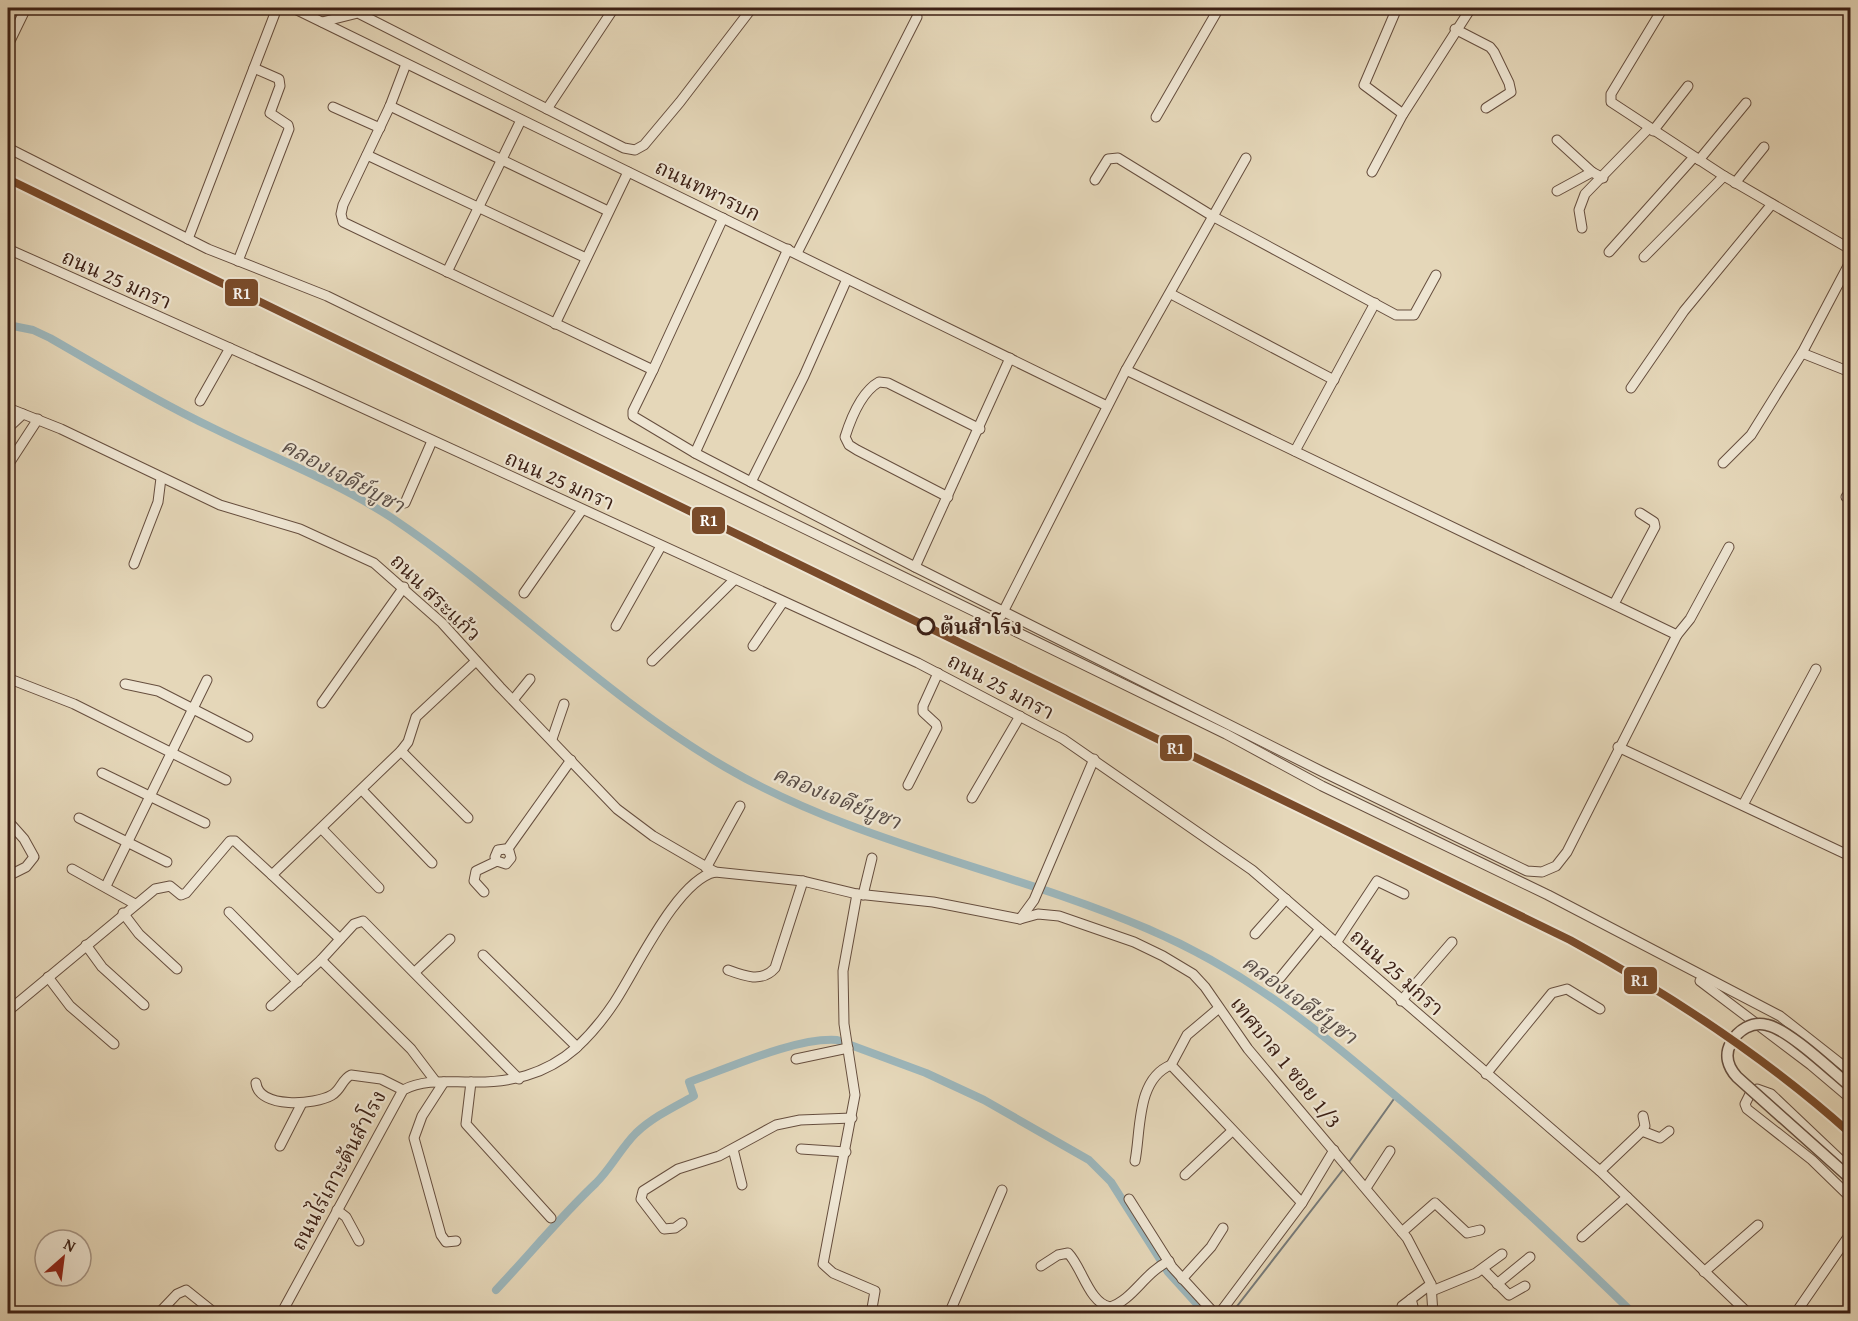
<svg xmlns="http://www.w3.org/2000/svg" width="1858" height="1321" font-family="'Gentium Book Plus','Noto Serif Thai',serif">
  <style>
    .lines { fill: none; stroke-linecap: round; stroke-linejoin: round }
    .stream { stroke: #767a79; stroke-width: 2 }
    .canal { stroke: #9cb6bb; stroke-width: 8 }
    .minor-casing { stroke: #664e3e; stroke-width: 11 }
    .minor { stroke: #eee5d2; stroke-width: 9 }
    .tertiary-bridge-casing { stroke: #664e3e; stroke-width: 13; stroke-linecap: butt }
    .tertiary-bridge { stroke: #eee5d2; stroke-width: 10 }
    .rail-1-casing { stroke: #eee5d2; stroke-width: 12 }
    .rail-1 { stroke: #7a4b2a; stroke-width: 8 }
    .stop-dot { fill: #eee5d2; stroke: #3c2015; stroke-width: 3 }
    .labels { text-anchor: middle; dominant-baseline: central; stroke-width: 4.5; stroke-linejoin: round; paint-order: stroke }
    .street-label { font-size: 21px; fill: #3c2015; stroke: #eee5d2 }
    .stop-label { font-size: 21px; font-weight: bold; fill: #3c2015; stroke: #eee5d2; text-anchor: start }
    .water-label { font-size: 22px; font-style: italic; fill: #594d47; stroke: #eee5d2 }
    .line-badge { stroke: #eee5d2; stroke-width: 2 }
    .badge-label { font-size: 16px; text-anchor: middle; font-weight: bold; fill: #fff }
  </style>
  <rect width="100%" height="100%" fill="#e5d7b9"/>
  <filter id="stains"><feTurbulence type="fractalNoise" baseFrequency=".00333" numOctaves="4"/><feColorMatrix values="0 0 0 0 .2 0 0 0 0 .09 0 0 0 0 .02 0 0 0 .5 -.17"/></filter>
  <radialGradient id="worn" r=".72"><stop offset=".6" stop-color="#630" stop-opacity="0"/><stop offset="1" stop-color="#630" stop-opacity=".3"/></radialGradient>
  <g class="lines">
    <g class="stream">
      <polyline points="1349,1162 1396,1096"/>
      <polyline points="1231,1314 1345,1167"/>
    </g>
    <g class="canal">
      <path d="M8,325L33,330L50,338C104,369 158,402 215,429C274,458 337,482 392,518C507,595 605,697 725,767C856,844 1009,869 1148,929C1251,973 1320,1032 1404,1103C1484,1171 1559,1241 1634,1314"/>
      <path d="M496,1290C529,1255 561,1216 596,1183C611,1168 621,1148 636,1133C653,1117 674,1107 694,1096L689,1082C729,1068 796,1037 837,1040L926,1073L984,1100L1089,1160L1111,1182L1168,1272L1206,1314"/>
    </g>
    <g class="minor-casing">
      <g id="minor">
        <polyline points="293,8 1107,406"/>
        <polyline points="1397,8 1364,85 1403,114"/>
        <polyline points="1663,8 1611,94 1611,102 1724,176 1850,249"/>
        <polyline points="322,22 358,13 624,148 635,150 644,145 680,102 752,8"/>
        <polyline points="1455,29 1490,47 1494,52 1509,83 1511,92 1486,108"/>
        <polyline points="8,45 26,8"/>
        <polyline points="406,64 390,106 343,205 341,214 343,222 653,370 633,411 633,416 695,453 915,567 1323,772 1527,871 1542,872 1556,866 1567,852 1677,635 1126,370"/>
        <polyline points="390,106 608,211"/>
        <polyline points="333,107 380,128"/>
        <polyline points="547,109 614,8"/>
        <polyline points="1156,117 1219,8"/>
        <polyline points="1653,131 1688,86"/>
        <polyline points="1557,140 1592,172"/>
        <polyline points="8,148 208,249 327,296 1226,734 1322,786 1548,895 1780,1016 1850,1071"/>
        <polyline points="367,155 586,258"/>
        <polyline points="1699,160 1746,103"/>
        <polyline points="1372,172 1403,114 1471,8"/>
        <polyline points="1095,180 1108,159 1118,158 1214,217 1396,315 1414,315 1436,275"/>
        <polyline points="1735,183 1764,147"/>
        <polyline points="1557,191 1592,172 1603,178"/>
        <polyline points="1582,228 1579,210 1585,194 1649,128"/>
        <polyline points="188,239 277,8"/>
        <polyline points="8,249 308,383 918,663 1063,739 1252,870 1600,1171 1749,1314"/>
        <polyline points="1609,252 1694,157"/>
        <polyline points="797,253 917,17"/>
        <polyline points="1644,257 1724,176"/>
        <polyline points="238,261 289,129 288,125 270,113 280,86 279,79 254,68"/>
        <polyline points="447,272 521,120"/>
        <polyline points="1171,294 1334,380"/>
        <polyline points="555,324 628,172"/>
        <polyline points="1802,353 1850,372"/>
        <polyline points="653,370 723,218"/>
        <polyline points="1631,388 1684,311 1772,204"/>
        <polyline points="200,401 230,348"/>
        <polyline points="8,408 61,429 220,505 300,529 374,563 442,623 500,687 617,809 653,836 715,872"/>
        <polyline points="8,428 23,414"/>
        <polyline points="1295,451 1375,303"/>
        <polyline points="695,453 788,249"/>
        <polyline points="1723,463 1751,435 1802,353 1850,262"/>
        <polyline points="8,465 38,419"/>
        <polyline points="751,482 804,376 847,279"/>
        <path d="M948,497L857,450L849,445L845,437C851,418 861,392 879,382L888,383L980,429"/>
        <polyline points="1846,497 1850,492"/>
        <polyline points="405,503 432,441"/>
        <polyline points="134,564 158,502 161,478"/>
        <polyline points="915,567 1010,358"/>
        <polyline points="524,593 582,510"/>
        <polyline points="1614,604 1655,527 1654,522 1640,513"/>
        <polyline points="1001,616 1126,370 1246,158"/>
        <polyline points="616,626 661,546"/>
        <polyline points="1677,635 1690,619 1729,547"/>
        <polyline points="753,646 783,602"/>
        <polyline points="652,661 734,580"/>
        <polyline points="10,679 74,704 226,780"/>
        <polyline points="125,684 158,691 248,737"/>
        <polyline points="513,700 530,679"/>
        <polyline points="322,703 404,587"/>
        <polyline points="552,739 564,704"/>
        <polyline points="1618,747 1850,856"/>
        <polyline points="401,751 468,818"/>
        <polyline points="102,773 205,823"/>
        <polyline points="908,785 937,728 936,724 923,712 923,706 938,673"/>
        <polyline points="362,790 432,863"/>
        <polyline points="972,798 1020,716"/>
        <polyline points="1743,805 1816,669"/>
        <polyline points="79,818 167,862"/>
        <polyline points="8,821 24,839 34,857 26,867 8,876"/>
        <polyline points="322,829 379,888"/>
        <polyline points="507,850 571,760"/>
        <polyline points="706,868 740,806"/>
        <polyline points="72,869 135,904"/>
        <polyline points="272,875 340,939"/>
        <polyline points="106,886 207,680"/>
        <polyline points="484,892 474,881 476,871 497,861 506,864 511,858 509,851 505,849 498,850 495,857 497,861"/>
        <polyline points="857,894 843,971 844,1024 855,1095 823,1264 833,1273 875,1291 871,1314"/>
        <polyline points="863,895 872,858"/>
        <polyline points="229,912 298,982"/>
        <polyline points="123,913 139,934 177,969"/>
        <polyline points="1020,919 1034,900 1094,759"/>
        <polyline points="1255,934 1286,899"/>
        <polyline points="1336,943 1377,881 1404,894"/>
        <polyline points="86,945 102,967 144,1005"/>
        <polyline points="483,955 577,1047"/>
        <polyline points="321,960 411,1049 436,1082"/>
        <path d="M728,970C744,976 762,983 775,968L803,881"/>
        <polyline points="415,972 450,939"/>
        <polyline points="48,977 70,1006 114,1044"/>
        <polyline points="1280,978 1320,929"/>
        <polyline points="1700,981 1811,1065 1850,1098"/>
        <polyline points="1401,1001 1452,942"/>
        <polyline points="271,1006 321,960 354,924 363,921 519,1079"/>
        <polyline points="1219,1008 1187,1035 1171,1065 1302,1203"/>
        <polyline points="8,1011 155,889 170,886 181,895 186,893 230,841 235,841 272,875 401,751 408,742 416,717 476,661"/>
        <polyline points="796,1059 848,1048"/>
        <polyline points="1486,1074 1552,993 1567,989 1600,1009"/>
        <polyline points="444,1082 422,1116 414,1138 441,1235 446,1242 456,1241"/>
        <polyline points="471,1082 466,1124 551,1218"/>
        <path d="M256,1083C259,1109 315,1105 332,1095C341,1090 342,1079 351,1075L381,1079L403,1090"/>
        <polyline points="1642,1131 1660,1138 1669,1131"/>
        <polyline points="280,1146 302,1103"/>
        <polyline points="733,1149 742,1185"/>
        <polyline points="801,1149 846,1152"/>
        <path d="M1135,1161C1141,1131 1136,1079 1171,1065"/>
        <polyline points="1850,1169 1771,1094 1757,1089 1751,1092 1745,1104 1747,1109 1812,1160 1850,1197"/>
        <polyline points="1600,1171 1642,1131 1645,1126 1643,1116"/>
        <polyline points="1185,1175 1232,1131"/>
        <polyline points="1366,1188 1390,1151"/>
        <polyline points="1129,1199 1172,1267 1215,1314"/>
        <polyline points="337,1210 346,1217 359,1241"/>
        <polyline points="682,1223 675,1228 664,1229 641,1199 643,1191 678,1169 719,1156 776,1125 800,1120 852,1118"/>
        <polyline points="1402,1232 1435,1203 1467,1233 1480,1230"/>
        <polyline points="1582,1237 1627,1197"/>
        <path d="M1041,1266L1058,1255L1068,1253C1082,1267 1089,1303 1110,1307C1133,1300 1144,1273 1169,1261"/>
        <polyline points="1483,1269 1509,1295 1525,1286"/>
        <polyline points="1704,1272 1758,1225"/>
        <polyline points="1182,1279 1211,1247 1223,1228"/>
        <polyline points="1497,1284 1530,1257"/>
        <polyline points="1432,1291 1476,1273 1502,1254"/>
        <polyline points="1411,1299 1415,1314"/>
        <polyline points="1402,1306 1431,1284"/>
        <polyline points="17,1314 18,1313"/>
        <polyline points="158,1314 177,1294 186,1290 216,1314"/>
        <path d="M281,1314L403,1090C424,1079 447,1082 470,1082C510,1083 545,1075 576,1048C589,1036 604,1018 614,1003C636,970 677,880 715,872L803,881L857,894L933,902L1020,919L1038,914L1059,916L1134,942L1163,956L1193,974L1205,987L1248,1049L1407,1238L1431,1284L1433,1314"/>
        <polyline points="949,1314 1002,1190"/>
        <polyline points="1219,1314 1302,1203 1334,1150"/>
        <polyline points="1795,1314 1850,1234"/>
      </g>
    </g>
    <use href="#minor" class="minor"/>
    <g class="tertiary-bridge-casing">
      <path id="tertiary-bridge" d="M1850,1086C1832,1071 1788,1029 1767,1025C1752,1021 1738,1030 1731,1043C1724,1055 1728,1067 1737,1077L1850,1178"/>
    </g>
    <use href="#tertiary-bridge" class="tertiary-bridge"/>
    <g class="rail-1-casing">
      <path id="rail-1" d="M8,179L1570,940C1671,995 1764,1056 1850,1133"/>
    </g>
    <use href="#rail-1" class="rail-1"/>
  </g>
  <circle class="stop-dot" cx="926" cy="626" r="8"/>
  <g class="labels">
    <g class="street-label">
      <text transform="translate(708 190) rotate(26)">ถนนทหารบก</text>
      <text transform="translate(117 279) rotate(24)">ถนน 25 มกรา</text>
      <text transform="translate(560 480) rotate(24)">ถนน 25 มกรา</text>
      <text transform="translate(436 597) rotate(44)">ถนน สระแก้ว</text>
      <text transform="translate(1001 686) rotate(28)">ถนน 25 มกรา</text>
      <text transform="translate(1397 972) rotate(42)">ถนน 25 มกรา</text>
      <text transform="translate(1286 1062) rotate(51)">เทศบาล 1 ซอย 1/3</text>
      <text transform="translate(338 1170) rotate(-62)">ถนนไร่เกาะต้นสำโรง</text>
    </g>
    <g class="stop-label">
      <text x="940" y="626">ต้นสำโรง</text>
    </g>
    <g class="water-label">
      <text transform="translate(343 475) rotate(28)">คลองเจดีย์บูชา</text>
      <text transform="translate(837 797) rotate(22)">คลองเจดีย์บูชา</text>
      <text transform="translate(1300 999) rotate(36)">คลองเจดีย์บูชา</text>
    </g>
  </g>
  <g class="line-badge">
    <rect x="224" y="278" width="35" height="29" rx="6" fill="#7a4b2a"/>
    <rect x="691" y="506" width="35" height="29" rx="6" fill="#7a4b2a"/>
    <rect x="1159" y="734" width="34" height="28" rx="6" fill="#7a4b2a"/>
    <rect x="1623" y="966" width="35" height="29" rx="6" fill="#7a4b2a"/>
  </g>
  <g class="badge-label">
    <text x="242" y="299">R1</text>
    <text x="709" y="526">R1</text>
    <text x="1176" y="754">R1</text>
    <text x="1640" y="986">R1</text>
  </g>
  <rect width="1858" height="1321" fill="none" stroke="#e5d7b9" stroke-width="30"/>
  <rect x="9" y="9" width="1840" height="1303" fill="none" stroke="#3c2015" stroke-width="3"/>
  <rect x="15" y="15" width="1828" height="1291" fill="none" stroke="#3c2015" stroke-width="1.5"/>
  <g transform="translate(63 1258) rotate(28)"><circle r="28" fill="#eee5d2" stroke="#a79686" stroke-width="1.5"/>
  <path d="M0-4.5L10 22L0 15L-10 22Z" fill="#8f2418"/>
  <text y="-9" font-size="16" font-weight="bold" text-anchor="middle" fill="#3c2015">N</text>
  </g>
  <rect width="100%" height="100%" filter="url(#stains)"/>
  <rect width="100%" height="100%" fill="url(#worn)"/>
</svg>
